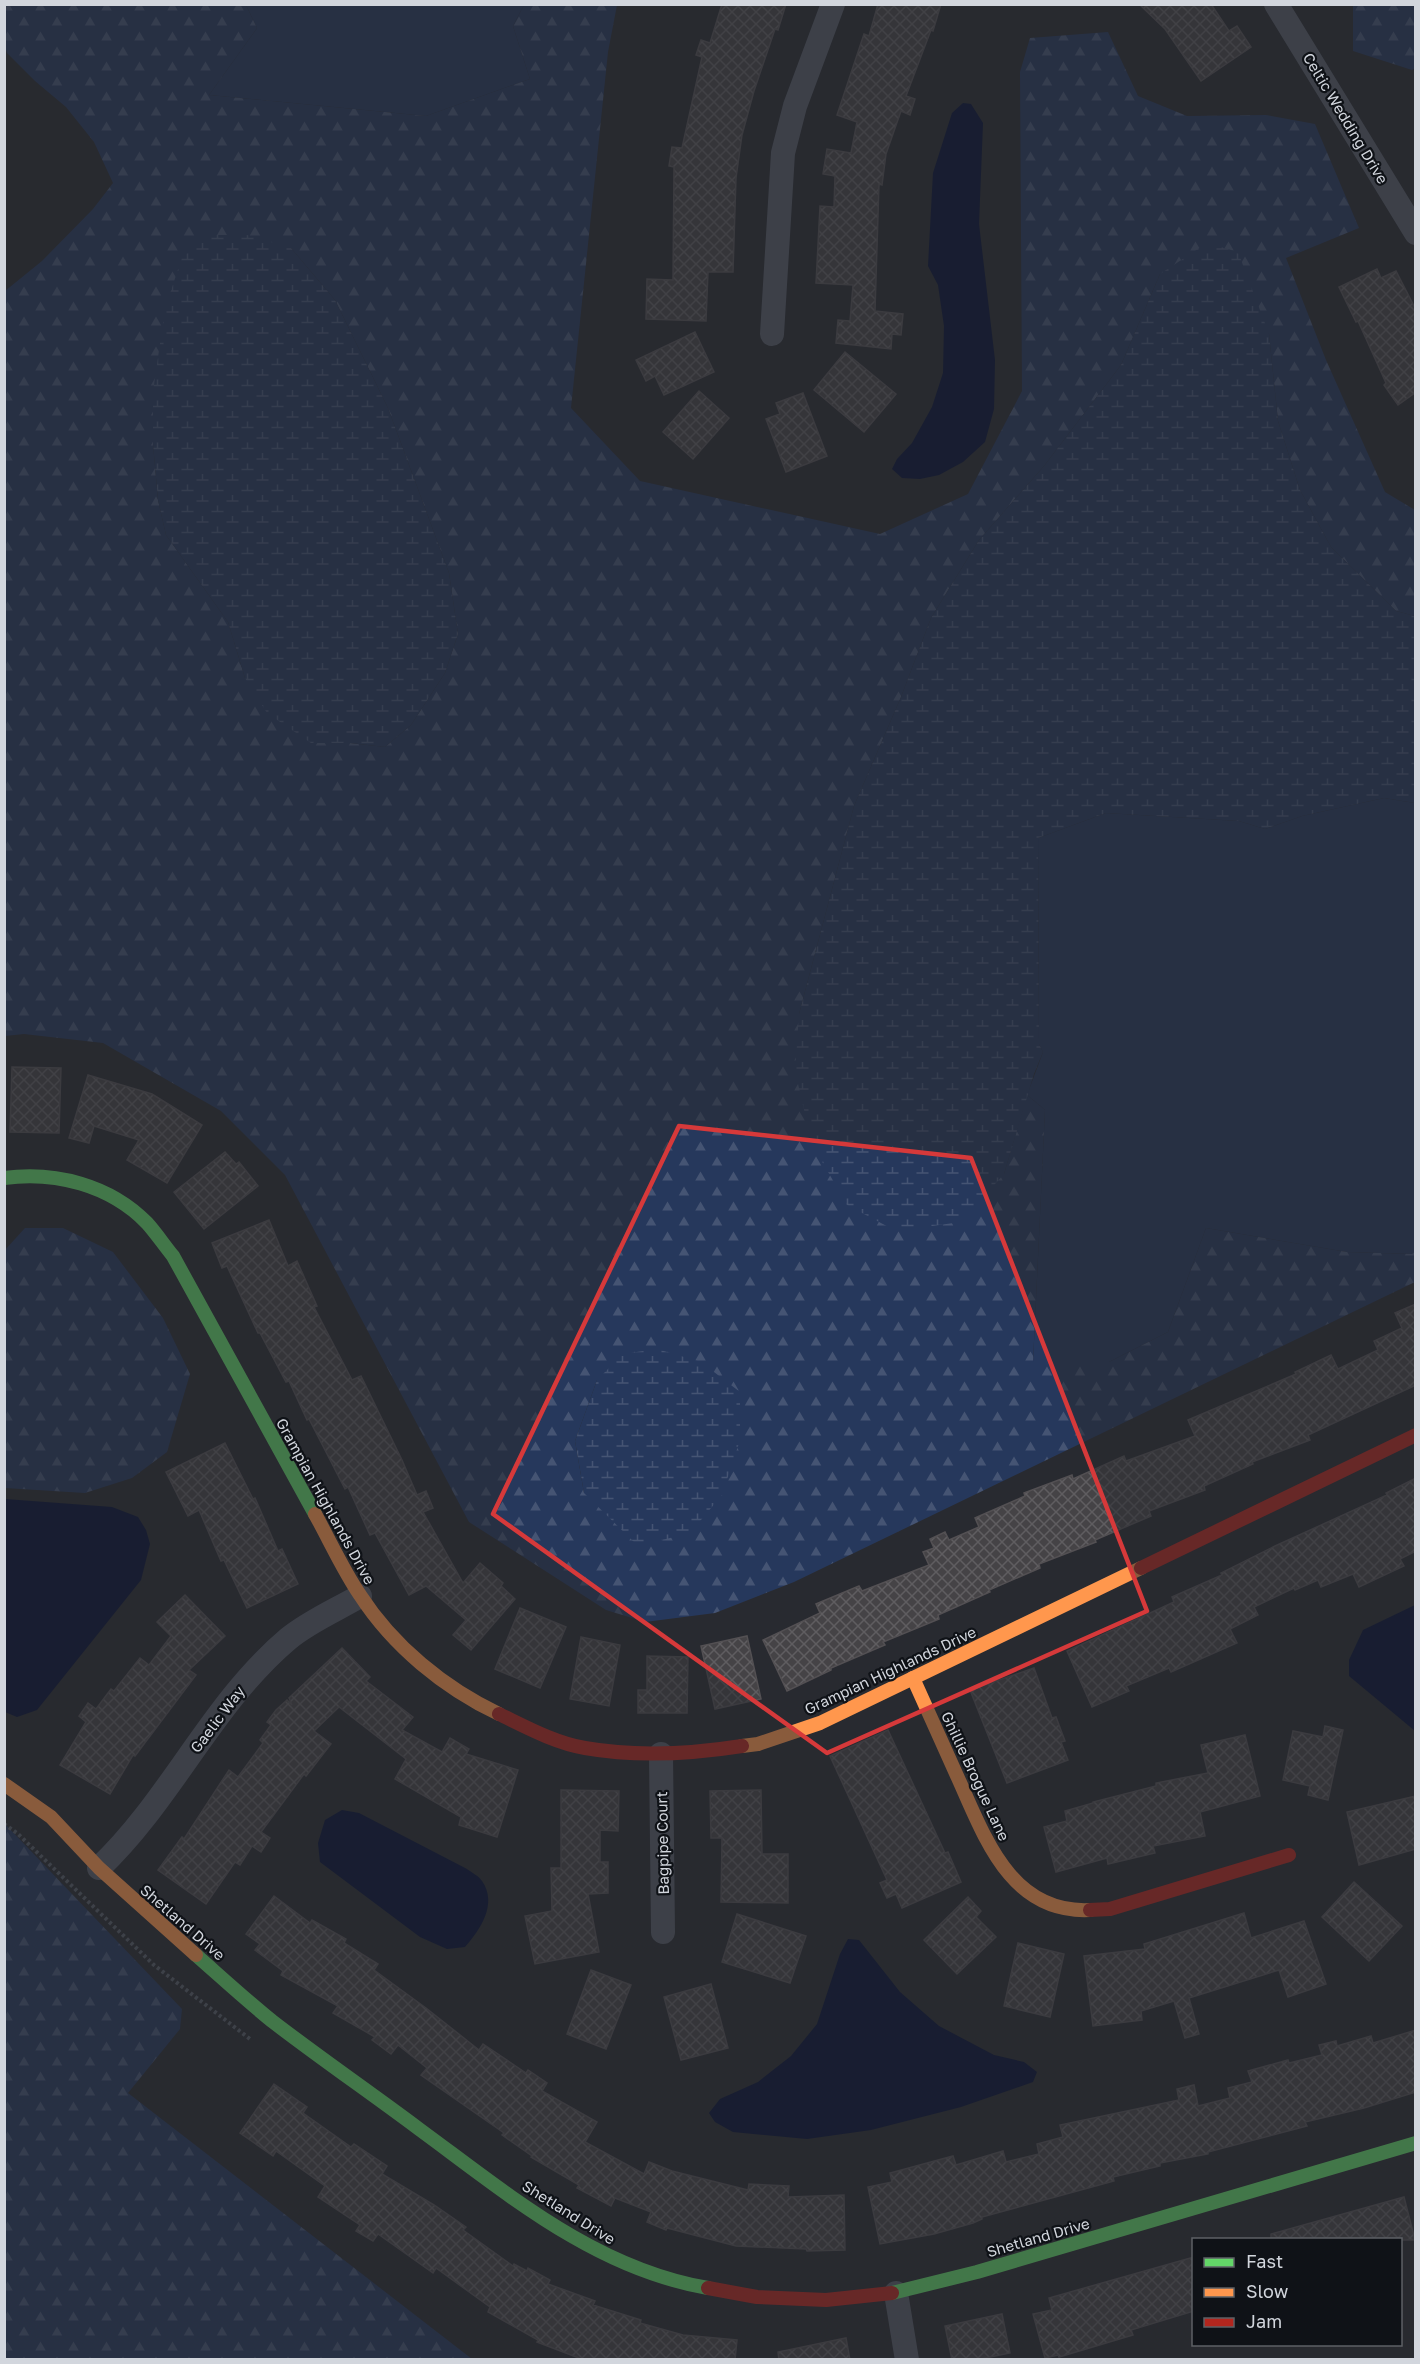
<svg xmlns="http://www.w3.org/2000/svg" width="1420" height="2364" font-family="'Golos Text',sans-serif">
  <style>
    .grass { fill: #26385c }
    .forest { fill: url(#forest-firs); fill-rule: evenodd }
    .wetland { fill: url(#wetland-marsh) }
    .water { fill: #050f33 }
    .building { fill: url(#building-cross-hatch); stroke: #535053; stroke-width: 1.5 }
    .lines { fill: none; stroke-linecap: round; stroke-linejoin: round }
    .path { stroke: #585d66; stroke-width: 4; stroke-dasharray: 3 3; stroke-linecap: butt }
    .street { stroke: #575c67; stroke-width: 24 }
    .fast { stroke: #63d668; stroke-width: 14 }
    .slow { stroke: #ff974d; stroke-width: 14 }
    .jam { stroke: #b3261e; stroke-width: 14 }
    .marked { fill: none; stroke: #d6393a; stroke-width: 4.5; stroke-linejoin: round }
    .labels { text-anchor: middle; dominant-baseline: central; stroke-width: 4.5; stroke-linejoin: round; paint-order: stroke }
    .street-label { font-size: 15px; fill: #d2d6dd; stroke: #0f1217 }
  </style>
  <defs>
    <pattern id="forest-firs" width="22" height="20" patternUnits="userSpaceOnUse" patternTransform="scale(1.5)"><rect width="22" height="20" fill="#26385c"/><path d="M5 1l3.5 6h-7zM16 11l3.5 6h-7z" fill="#455473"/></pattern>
    <pattern id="wetland-marsh" width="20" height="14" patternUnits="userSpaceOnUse" patternTransform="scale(1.5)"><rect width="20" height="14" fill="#26385c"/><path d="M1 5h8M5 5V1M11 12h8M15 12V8" fill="none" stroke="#455473"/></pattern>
    <pattern id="building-cross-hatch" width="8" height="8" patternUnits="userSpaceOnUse" patternTransform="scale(1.5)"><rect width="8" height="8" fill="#454346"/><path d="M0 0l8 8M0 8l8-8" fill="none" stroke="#5f5d60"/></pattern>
  </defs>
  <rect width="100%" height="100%" fill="#282a30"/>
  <g class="grass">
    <polygon points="246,5 524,5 513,26 530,79 426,116 209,95 257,28"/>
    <polygon points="1384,798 1415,803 1416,1251 1412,1254 1347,1252 1206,1228 1168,1332 1109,1362 1033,1362 1045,1110 1027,1095 1043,1052 1039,1044 1038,838 1106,813 1239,821 1265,829 1302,816"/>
  </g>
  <g class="forest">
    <path d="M5,5H246L257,28L209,95L426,116L530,79L513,26L524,5H617L608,52L571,408L640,481L880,534L968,494L1022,391L1020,72L1030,38L1108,32L1138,96L1187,116L1266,115L1315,124L1359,228L1286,258L1326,360L1385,492L1415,510V616L1396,611L1331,547L1300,490L1278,421L1269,334L1160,274L1121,365L1044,466L979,540L931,618L901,697L854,806L799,1014L1004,1174L1027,1095L1045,1110L1033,1362H1109L1168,1332L1206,1228L1347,1252L1412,1254L1415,1251V1282L794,1582L715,1613L645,1622L606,1610L469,1522L285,1175L221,1111L103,1043L24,1034L5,1036V291L42,261L93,209L113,183L94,142L66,107L35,81L7,53L5,47ZM291,248L335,300L388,408L449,573L458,634L445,673L411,725L385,747L350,743L245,678L228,622L166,535L158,500L153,444ZM597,1380L584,1493L575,1441Z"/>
    <polygon points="1353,5 1415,5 1415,68 1412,70 1353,51"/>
    <polygon points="25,1228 63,1228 113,1252 163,1318 190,1374 167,1452 132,1478 85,1493 5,1488 5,1250"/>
    <polygon points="5,1824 182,2009 180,2029 128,2093 472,2359 5,2359"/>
  </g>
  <g class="wetland">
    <polygon points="208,235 247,235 291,248 335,300 388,408 449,573 458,634 445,673 411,725 385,747 350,743 311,743 267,713 245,678 228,622 166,535 158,500 153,444 153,392 165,309 182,257"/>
    <polygon points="1207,243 1238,252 1269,334 1278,421 1300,490 1331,547 1396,611 1415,616 1415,803 1384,798 1302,816 1265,829 1239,821 1106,813 1038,838 1039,1044 1043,1052 1034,1074 1004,1174 961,1222 896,1231 847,1205 812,1144 795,1071 799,1014 854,806 901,697 931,618 979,540 1044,466 1121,365 1160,274"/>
    <polygon points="657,1349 701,1362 740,1392 740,1440 722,1495 690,1533 638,1546 584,1493 575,1441 597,1380 623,1354"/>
  </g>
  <g class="water">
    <polygon points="963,103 971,104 983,123 979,224 995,360 994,409 985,442 963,462 939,475 920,479 902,478 892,469 897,459 912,443 932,407 943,373 944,326 938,285 928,266 933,173 952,113"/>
    <polygon points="5,1499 112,1507 138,1517 146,1530 150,1544 141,1580 37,1710 17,1717 5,1712"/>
    <polygon points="1415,1605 1415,1731 1349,1676 1349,1660 1363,1630"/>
    <path d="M342,1810L359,1813L467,1869C472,1873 479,1876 482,1881C498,1904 480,1930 465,1947L447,1949L420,1937L320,1862L318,1843L325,1820Z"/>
    <polygon points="848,1939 859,1940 900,1992 939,2026 994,2055 1024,2062 1037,2072 1033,2082 961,2107 871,2130 807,2139 733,2132 715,2122 709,2113 720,2099 758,2082 791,2056 817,2024 840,1954"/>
  </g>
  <g class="building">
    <polygon points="722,4 786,4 778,30 775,29 754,91 742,135 736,178 733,272 708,272 706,321 646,319 647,279 673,280 674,167 669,166 672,147 682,148 702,57 696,55 701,40 710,43"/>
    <polygon points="878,4 941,4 933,31 931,30 906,96 915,99 910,115 901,111 886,154 882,185 879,184 875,311 903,314 901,335 892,334 891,349 836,343 838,320 850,321 853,285 816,283 820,206 834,207 835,176 823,174 827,149 851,153 857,122 837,115 864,34 869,36"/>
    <polygon points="1139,4 1211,4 1229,31 1237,26 1251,47 1201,81 1165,29"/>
    <polygon points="1377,269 1381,278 1396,271 1416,310 1416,392 1398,405 1384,385 1386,383 1358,321 1356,322 1339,287"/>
    <polygon points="695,332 714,372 664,395 655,376 646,381 636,360"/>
    <polygon points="845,352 896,394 864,432 814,390"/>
    <polygon points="699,391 729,418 693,459 663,432"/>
    <polygon points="803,393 827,456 786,472 766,419 780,414 776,403"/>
    <polygon points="12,1067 61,1068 59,1133 10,1132"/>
    <polygon points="88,1075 152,1094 202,1125 167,1183 127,1160 139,1140 94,1126 89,1143 69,1138"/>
    <polygon points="225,1152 236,1164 239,1162 258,1186 204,1229 174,1192"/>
    <polygon points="269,1220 288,1266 297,1261 317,1306 314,1307 352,1380 361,1376 402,1460 417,1495 426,1491 433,1508 423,1512 463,1583 480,1563 503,1583 501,1586 515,1599 471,1650 453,1635 466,1620 426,1586 409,1595 375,1533 370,1535 348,1487 345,1489 309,1419 307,1420 289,1381 286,1382 260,1333 258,1333 227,1266 222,1268 212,1243"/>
    <polygon points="1416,1304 1416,1385 1308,1435 1310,1440 1252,1462 1253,1464 1204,1486 1205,1490 1149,1511 1151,1516 1095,1540 1096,1542 1039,1564 1040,1568 989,1590 990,1592 938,1615 939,1619 883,1642 885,1645 831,1668 831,1670 787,1691 763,1640 820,1613 816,1604 859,1586 862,1591 929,1565 923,1552 934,1548 930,1539 945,1532 949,1540 979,1527 975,1518 1025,1496 1024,1493 1072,1475 1073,1479 1124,1456 1126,1461 1195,1436 1188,1420 1296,1374 1295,1372 1331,1355 1338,1369 1378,1350 1374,1341 1402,1328 1395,1313"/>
    <polygon points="225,1443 253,1499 255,1498 278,1551 282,1549 298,1584 247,1608 224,1560 221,1561 199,1510 188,1516 166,1472"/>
    <polygon points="1416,1478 1416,1551 1400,1559 1404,1566 1359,1587 1353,1574 1321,1587 1318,1580 1295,1590 1294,1588 1254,1607 1258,1615 1230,1629 1237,1643 1171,1672 1169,1668 1126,1686 1129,1691 1092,1707 1067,1651 1174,1602 1172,1597 1222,1575 1221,1573 1275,1546 1387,1495 1386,1493"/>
    <polygon points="185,1595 225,1636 189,1670 196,1675 135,1756 133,1755 110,1794 60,1765 86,1722 79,1716 88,1703 96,1709 111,1689 114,1691 140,1658 149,1665 171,1636 157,1622"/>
    <polygon points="520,1608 566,1627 540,1688 495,1669"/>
    <polygon points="747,1636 761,1699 715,1709 701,1646"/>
    <polygon points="581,1637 620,1645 609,1706 570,1699"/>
    <polygon points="342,1648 370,1677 366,1681 413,1717 402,1730 442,1752 450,1738 469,1749 466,1754 518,1770 497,1837 459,1825 461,1817 395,1779 406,1759 339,1707 314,1731 331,1744 306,1776 304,1774 261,1832 270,1838 261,1852 252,1846 240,1865 235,1862 206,1904 158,1870 182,1837 184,1839 229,1770 238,1777 263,1743 260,1740 271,1725 267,1722 276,1710 287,1700 292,1705 289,1698"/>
    <polygon points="647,1656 688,1657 687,1713 638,1713 638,1690 647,1690"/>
    <polygon points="1034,1668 1052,1718 1056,1717 1065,1741 1061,1742 1068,1760 1007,1783 970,1690"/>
    <polygon points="1325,1726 1343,1730 1328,1800 1308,1795 1310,1786 1283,1780 1293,1731 1323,1737"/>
    <polygon points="888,1730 945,1853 948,1852 961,1882 902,1908 896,1894 887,1898 880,1883 887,1880 830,1756"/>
    <polygon points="1245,1735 1260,1796 1200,1812 1205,1836 1153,1846 1155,1853 1108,1864 1107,1858 1056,1872 1044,1827 1067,1821 1065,1811 1093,1803 1093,1802 1156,1786 1156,1783 1208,1773 1201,1745"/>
    <polygon points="561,1790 619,1791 618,1831 600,1830 600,1862 608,1862 608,1893 588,1894 599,1952 535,1964 525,1916 552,1911 551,1868 561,1868"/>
    <polygon points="761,1790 762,1854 788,1854 788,1903 721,1902 722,1838 711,1838 710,1791"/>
    <polygon points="1416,1796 1416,1849 1359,1865 1347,1812"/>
    <polygon points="1354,1882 1402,1926 1369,1961 1322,1917"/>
    <polygon points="274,1896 310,1923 312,1920 346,1939 344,1943 378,1964 374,1970 426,2008 479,2050 483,2044 526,2073 528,2070 547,2083 542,2091 597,2122 585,2142 644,2174 649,2162 672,2171 748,2190 749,2184 789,2186 788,2197 844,2195 845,2250 807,2251 806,2249 736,2246 667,2228 666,2230 647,2222 651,2212 615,2198 611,2206 577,2188 579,2185 531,2157 532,2156 502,2135 504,2133 421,2075 427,2068 398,2045 391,2054 372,2040 375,2037 333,2013 338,2006 281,1975 283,1971 255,1950 260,1944 246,1934"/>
    <polygon points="968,1897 981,1911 976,1917 996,1937 957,1974 924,1940"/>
    <polygon points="1244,1913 1251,1938 1304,1921 1326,1984 1288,1997 1279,1970 1189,1998 1199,2034 1185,2038 1174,2001 1141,2011 1142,2020 1093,2026 1084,1956 1145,1949 1144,1944"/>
    <polygon points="737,1914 806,1936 790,1983 722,1962"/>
    <polygon points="1018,1943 1064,1954 1050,2017 1004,2006"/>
    <polygon points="591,1970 631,1985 606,2049 567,2034"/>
    <polygon points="711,1984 728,2048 681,2060 664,1997"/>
    <polygon points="1416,2030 1416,2092 1364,2108 1305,2122 1307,2126 1208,2152 1208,2154 1160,2163 1160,2166 1113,2177 1114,2181 982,2217 982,2219 973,2223 934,2234 880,2244 868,2187 892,2182 890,2173 953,2156 956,2165 1003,2151 1006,2162 1039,2154 1037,2144 1063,2137 1060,2125 1179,2100 1177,2089 1194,2085 1198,2106 1230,2098 1228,2088 1252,2082 1248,2071 1288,2060 1289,2063 1322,2055 1319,2045 1336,2041 1337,2046 1371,2036 1373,2043"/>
    <polygon points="274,2084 307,2107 303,2113 351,2147 354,2144 387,2166 382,2174 434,2205 466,2227 463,2230 513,2266 514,2264 527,2271 528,2268 550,2280 548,2284 595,2301 593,2305 641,2320 640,2323 683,2335 737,2340 735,2360 584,2360 537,2342 538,2340 488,2312 490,2307 436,2268 433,2273 378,2234 373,2241 356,2231 360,2225 318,2197 325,2186 276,2151 273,2156 240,2133"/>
    <polygon points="1404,2197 1415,2240 1271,2240 1271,2234"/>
    <polygon points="1194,2257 1194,2311 1131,2330 1133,2335 1059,2357 1058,2355 1045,2358 1033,2314 1052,2310 1049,2298"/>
    <polygon points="1002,2314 1010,2353 976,2360 952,2360 945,2326"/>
    <polygon points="846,2338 850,2360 779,2360 778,2352"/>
  </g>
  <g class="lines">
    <polyline class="path" points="4,1824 17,1833 154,1965 250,2039"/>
    <g class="street">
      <polyline points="1276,4 1416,233"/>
      <polyline points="772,334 783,153 795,106 833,4"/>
      <polyline points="661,1754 663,1932"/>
      <path d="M99,1868C171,1800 212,1703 288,1639C308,1622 338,1609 360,1596"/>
      <polyline points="896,2293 907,2360"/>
    </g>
    <g class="fast">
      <path d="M4,1178C55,1171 110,1185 147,1223C156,1233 164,1245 173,1256L315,1514"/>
      <path d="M196,1955C221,1977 246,2000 272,2021C320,2058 371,2093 419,2129C509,2195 596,2269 708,2288"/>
      <polyline points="892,2293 977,2272 1416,2143"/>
    </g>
    <g class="slow">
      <path d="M315,1514C330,1541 343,1570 360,1595C393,1646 444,1688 499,1714"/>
      <path d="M913,1678C928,1711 943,1745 958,1778C985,1838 1011,1914 1090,1910"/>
      <polyline points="742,1746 758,1744 820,1723 1141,1568"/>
      <polyline points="4,1784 51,1817 99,1868 196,1955"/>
    </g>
    <g class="jam">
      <polyline points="1141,1568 1416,1435"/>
      <path d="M499,1714C526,1727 555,1743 585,1748C636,1757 691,1754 742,1746"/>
      <polyline points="1090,1910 1110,1909 1289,1855"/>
      <polyline points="708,2288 757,2297 826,2300 892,2293"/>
    </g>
  </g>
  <path d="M0 0H1420V2364H0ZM679,1126L971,1158L1147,1611L827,1753L493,1514Z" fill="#282a30" fill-opacity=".55" fill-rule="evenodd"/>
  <path class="marked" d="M679,1126L971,1158L1147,1611L827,1753L493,1514Z"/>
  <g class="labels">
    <g class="street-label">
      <text transform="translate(1346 118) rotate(59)">Celtic Wedding Drive</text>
      <text transform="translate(326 1501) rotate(61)">Grampian Highlands Drive</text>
      <text transform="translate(890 1670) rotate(-25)">Grampian Highlands Drive</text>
      <text transform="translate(217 1719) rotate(-53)">Gaelic Way</text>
      <text transform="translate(976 1776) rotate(65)">Ghillie Brogue Lane</text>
      <text transform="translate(662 1843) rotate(-91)">Bagpipe Court</text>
      <text transform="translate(183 1922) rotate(41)">Shetland Drive</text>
      <text transform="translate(569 2212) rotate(32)">Shetland Drive</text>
      <text transform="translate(1038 2237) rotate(-16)">Shetland Drive</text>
    </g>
  </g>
  <rect width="1420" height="2364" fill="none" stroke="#d2d6dd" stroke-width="12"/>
  <rect x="1192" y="2238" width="210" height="108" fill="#0f1217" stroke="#5d6066" stroke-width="1.5"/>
  <rect x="1204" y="2258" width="30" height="9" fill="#63d668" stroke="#5d6066" stroke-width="1.5"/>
  <text x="1246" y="2268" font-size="18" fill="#d2d6dd">Fast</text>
  <rect x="1204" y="2288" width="30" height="9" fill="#ff974d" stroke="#5d6066" stroke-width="1.5"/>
  <text x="1246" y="2298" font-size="18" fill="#d2d6dd">Slow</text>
  <rect x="1204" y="2318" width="30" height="9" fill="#b3261e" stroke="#5d6066" stroke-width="1.5"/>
  <text x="1246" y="2328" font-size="18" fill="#d2d6dd">Jam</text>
</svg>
